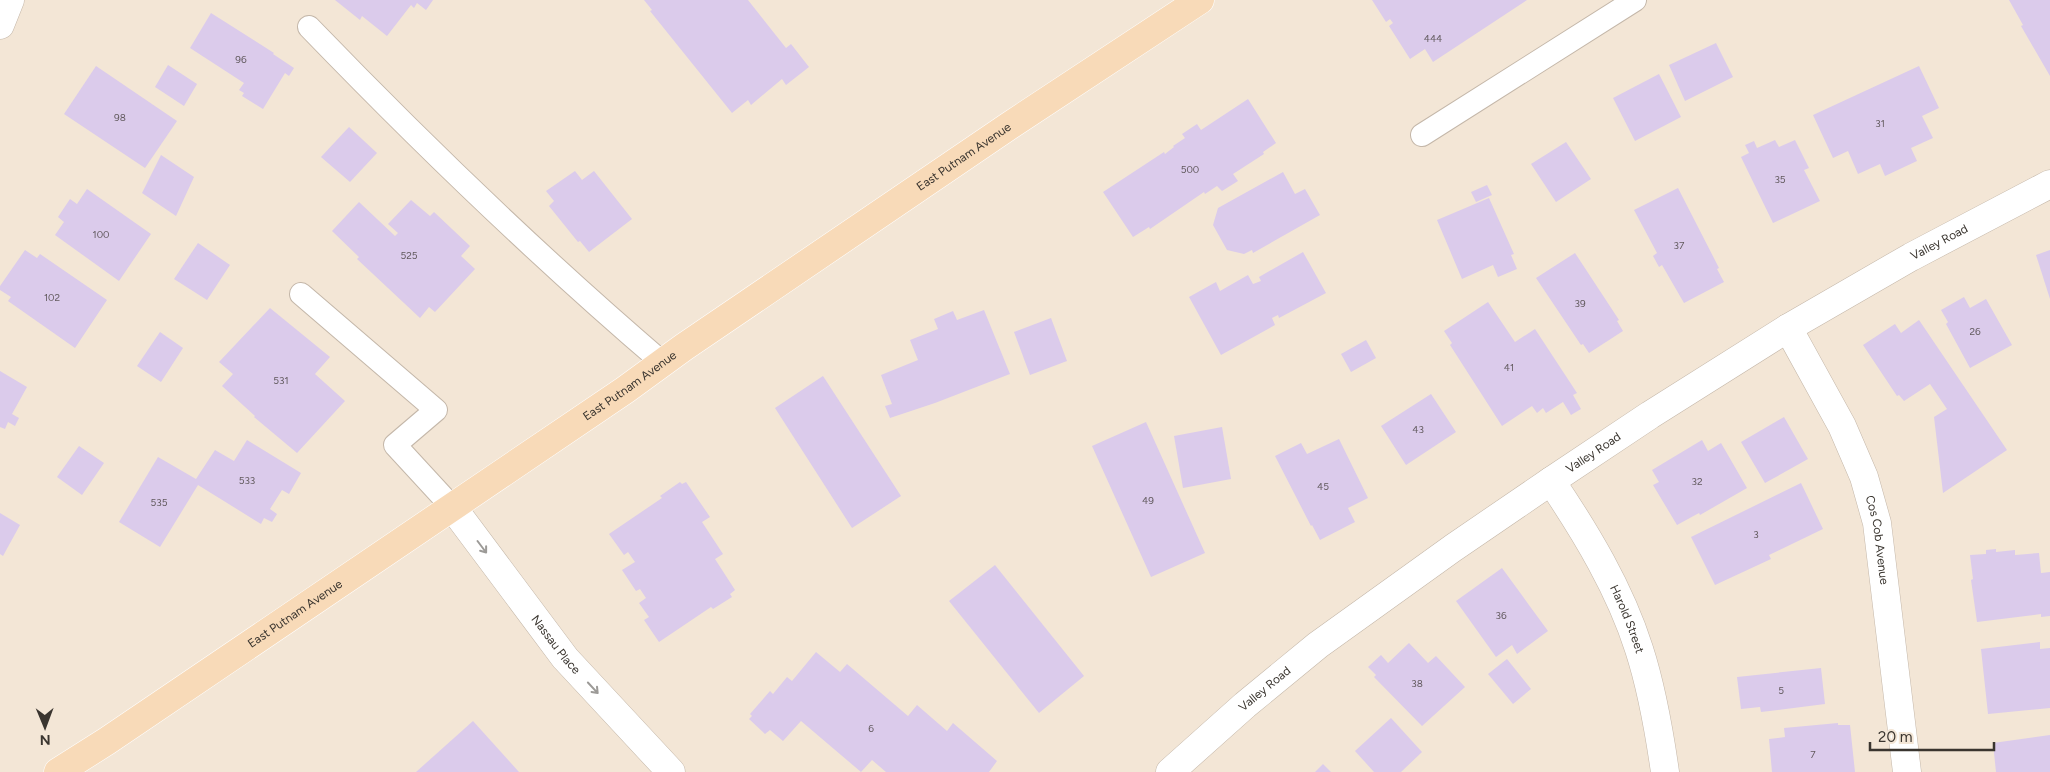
<svg xmlns="http://www.w3.org/2000/svg" width="2050" height="772" font-family="Figtree,sans-serif">
  <style>
    .building { fill: #dbcbeb }
    .lines { fill: none; stroke-linecap: round; stroke-linejoin: round }
    .service-casing { stroke: #c4b7a9; stroke-width: 24 }
    .minor-casing { stroke: #c4b7a9; stroke-width: 29 }
    .secondary-casing { stroke: #c4b7a9; stroke-width: 29 }
    .primary-casing { stroke: #fff; stroke-width: 29 }
    .service { stroke: #fff; stroke-width: 22 }
    .minor { stroke: #fff; stroke-width: 28 }
    .secondary { stroke: #fff; stroke-width: 28 }
    .primary { stroke: #f8dab8; stroke-width: 28 }
    .oneway { stroke: #9c9a97 }
    .labels { text-anchor: middle; dominant-baseline: central; stroke-width: 4; stroke-linejoin: round; paint-order: stroke }
    .number-label { font-size: 10px; fill: #625a5e }
    .street-label { font-size: 12px; fill: #3a352f; stroke: #f3e6d6 }
  </style>
  <rect width="100%" height="100%" fill="#f3e6d6"/>
  <g class="building">
    <polygon points="335,0 433,0 426,10 417,3 414,8 411,5 387,36 362,16 360,20"/>
    <polygon points="644,0 748,0 786,48 791,44 809,67 786,85 782,79 751,105 748,100 732,113 650,11 652,10"/>
    <polygon points="1372,0 1527,0 1433,62 1425,49 1410,59 1389,26 1393,23 1390,19 1386,22"/>
    <polygon points="2009,0 2050,0 2050,76 2021,26 2023,25"/>
    <polygon points="211,13 274,53 273,54 294,68 289,76 285,73 263,109 242,96 244,93 239,90 244,83 190,48"/>
    <polygon points="1716,43 1733,77 1685,101 1669,65"/>
    <polygon points="168,65 197,84 184,106 155,87"/>
    <polygon points="96,66 177,121 145,168 64,114"/>
    <polygon points="1919,66 1939,108 1922,116 1933,138 1911,148 1917,161 1885,176 1880,164 1858,174 1848,151 1833,158 1813,115"/>
    <polygon points="1659,74 1681,117 1635,141 1613,98"/>
    <polygon points="1248,99 1276,143 1263,152 1264,154 1233,174 1238,181 1222,191 1217,186 1205,194 1204,192 1150,229 1149,227 1133,237 1103,192 1164,152 1165,154 1174,147 1173,146 1185,138 1182,134 1197,124 1201,130"/>
    <polygon points="349,127 377,153 350,182 321,157"/>
    <polygon points="1775,140 1779,147 1795,140 1809,168 1804,170 1820,201 1773,223 1741,157 1749,153 1745,145 1754,141 1757,148"/>
    <polygon points="1566,142 1591,179 1556,202 1531,164"/>
    <polygon points="161,155 194,177 176,216 142,193"/>
    <polygon points="575,171 582,180 594,171 632,219 589,252 580,241 578,242 549,206 554,201 546,191"/>
    <polygon points="1283,172 1295,194 1305,189 1320,215 1253,253 1252,250 1244,254 1227,250 1213,225 1218,208"/>
    <polygon points="1487,185 1492,195 1476,202 1471,192"/>
    <polygon points="1678,188 1719,268 1717,269 1724,282 1684,303 1662,265 1659,267 1653,256 1657,253 1634,210"/>
    <polygon points="87,189 151,234 119,281 55,235 64,222 58,217 70,199 77,204"/>
    <polygon points="1489,198 1514,254 1511,255 1517,269 1498,277 1493,265 1462,279 1437,220"/>
    <polygon points="411,200 430,216 434,212 470,246 461,256 475,269 435,312 429,307 420,318 357,259 359,257 332,231 359,202 395,236 398,233 388,224"/>
    <polygon points="198,243 230,265 207,300 174,279"/>
    <polygon points="25,250 37,258 40,254 107,300 75,348 8,301 11,297 0,290 0,286"/>
    <polygon points="2050,250 2050,299 2036,255"/>
    <polygon points="1303,252 1326,293 1279,318 1278,315 1272,318 1275,325 1221,355 1189,297 1216,282 1220,291 1248,275 1253,284 1261,281 1259,277"/>
    <polygon points="1575,253 1619,320 1617,321 1623,331 1589,353 1583,344 1581,345 1536,278"/>
    <polygon points="1964,297 1970,308 1986,299 2012,345 1970,368 1946,324 1948,322 1941,310"/>
    <polygon points="1488,302 1515,342 1535,329 1577,393 1573,395 1581,409 1571,415 1563,402 1546,413 1543,408 1537,413 1532,406 1502,426 1450,345 1452,343 1444,331"/>
    <polygon points="270,308 330,357 315,374 345,401 297,453 254,417 255,416 222,386 233,374 219,362"/>
    <polygon points="984,310 1010,374 935,403 890,418 885,406 892,404 881,375 918,360 910,340 938,329 934,319 953,311 957,320"/>
    <polygon points="1051,318 1067,361 1030,375 1014,332"/>
    <polygon points="1919,320 2007,450 1943,493 1934,417 1947,409 1930,384 1904,401 1899,395 1897,396 1863,345 1895,324 1901,333"/>
    <polygon points="160,332 183,348 161,382 137,366"/>
    <polygon points="1366,340 1376,358 1351,372 1341,354"/>
    <polygon points="0,371 27,387 12,414 19,418 15,426 8,422 5,429 0,427"/>
    <polygon points="823,376 901,496 852,528 775,408"/>
    <polygon points="1431,394 1456,432 1406,465 1381,426"/>
    <polygon points="1784,417 1808,459 1765,483 1741,442"/>
    <polygon points="1146,422 1205,553 1151,577 1092,446"/>
    <polygon points="1222,427 1231,479 1183,488 1174,436"/>
    <polygon points="1339,439 1368,498 1348,508 1355,522 1320,540 1312,525 1311,526 1275,456 1301,443 1307,454"/>
    <polygon points="247,440 301,473 289,494 282,490 270,509 277,514 272,522 264,518 261,524 198,485 160,547 119,522 158,457 196,479 215,450 234,461"/>
    <polygon points="1702,440 1708,451 1721,443 1747,488 1700,515 1699,513 1677,525 1653,485 1659,482 1652,470"/>
    <polygon points="79,446 104,463 82,495 57,477"/>
    <polygon points="680,482 682,484 686,482 710,517 702,522 723,554 715,559 735,590 730,594 732,597 713,609 711,607 659,642 644,620 649,617 639,603 646,598 640,589 636,591 622,570 635,562 628,552 624,555 609,534 662,498 660,496"/>
    <polygon points="1801,483 1823,529 1769,555 1771,559 1715,585 1691,537"/>
    <polygon points="0,513 20,525 3,556 0,554"/>
    <polygon points="1996,549 1996,552 2015,550 2015,555 2039,553 2041,573 2050,572 2050,616 2041,617 2041,614 1977,622 1971,580 1973,579 1970,555 1986,554 1986,550"/>
    <polygon points="995,565 1084,676 1039,713 949,601"/>
    <polygon points="1502,568 1548,631 1517,654 1512,645 1496,657 1456,601"/>
    <polygon points="2040,642 2040,649 2050,648 2050,708 1988,714 1981,649"/>
    <polygon points="1409,643 1428,663 1436,656 1465,687 1422,726 1374,677 1376,675 1368,667 1381,655 1388,663"/>
    <polygon points="816,652 840,672 847,664 908,716 917,705 947,731 953,723 997,761 989,772 886,772 872,760 861,772 801,721 783,741 770,730 765,734 749,719 752,716 750,714 770,691 773,694 787,677 792,681"/>
    <polygon points="1507,659 1531,689 1513,704 1488,674"/>
    <polygon points="1821,668 1825,704 1761,712 1760,707 1741,709 1737,677"/>
    <polygon points="1391,718 1422,752 1401,772 1374,772 1355,751"/>
    <polygon points="473,721 519,772 416,772"/>
    <polygon points="1838,723 1838,725 1850,725 1855,772 1772,772 1769,739 1785,737 1784,728"/>
    <polygon points="2050,735 2050,772 1996,772 1993,743"/>
    <polygon points="1323,764 1331,772 1315,772"/>
  </g>
  <g class="lines">
    <g class="service-casing">
      <g id="service">
        <path d="M309,27C422,144 539,257 663,363"/>
        <polyline points="1422,135 1635,0"/>
        <polyline points="301,294 436,410 395,445 453,508"/>
      </g>
    </g>
    <g class="minor-casing">
      <g id="minor">
        <path id="s1" d="M1788,328L1842,426L1864,477L1877,523L1907,772"/>
        <path id="s2" d="M1551,481C1586,533 1620,589 1639,649C1652,689 1659,730 1665,772"/>
        <path id="s3" d="M453,508L565,658L671,772"/>
      </g>
    </g>
    <g class="secondary-casing">
      <g id="secondary">
        <polyline points="0,25 10,0"/>
        <path id="s4" d="M1170,772L1245,705L1318,645L1453,548L1551,481L1650,415L1788,328L1911,257L2050,184"/>
      </g>
    </g>
    <g class="primary-casing">
      <g id="primary">
        <path id="s5" d="M58,772L107,741L625,390L684,347L1009,126L1200,0"/>
      </g>
    </g>
    <use href="#service" class="service"/>
    <use href="#minor" class="minor"/>
    <use href="#secondary" class="secondary"/>
    <use href="#primary" class="primary"/>
  </g>
  <defs><path id="oneway-shaft" d="M-6 0H5M1.5-3L5.5 0L1.5 3" fill="none" stroke-width="1.6" stroke-linecap="round" stroke-linejoin="round" transform="scale(1.25)"/></defs>
  <g class="oneway">
    <use href="#oneway-shaft" transform="translate(482 547) rotate(53)"/>
    <use href="#oneway-shaft" transform="translate(593 688) rotate(47)"/>
  </g>
  <g class="labels">
    <g class="number-label">
      <text x="1433" y="38">444</text>
      <text x="241" y="59">96</text>
      <text x="120" y="117">98</text>
      <text x="1880" y="123">31</text>
      <text x="1190" y="169">500</text>
      <text x="1780" y="179">35</text>
      <text x="101" y="234">100</text>
      <text x="1679" y="245">37</text>
      <text x="409" y="255">525</text>
      <text x="52" y="297">102</text>
      <text x="1580" y="303">39</text>
      <text x="1975" y="331">26</text>
      <text x="1509" y="367">41</text>
      <text x="281" y="380">531</text>
      <text x="1418" y="429">43</text>
      <text x="247" y="480">533</text>
      <text x="1697" y="481">32</text>
      <text x="1323" y="486">45</text>
      <text x="1148" y="500">49</text>
      <text x="159" y="502">535</text>
      <text x="1756" y="534">3</text>
      <text x="1501" y="615">36</text>
      <text x="1417" y="683">38</text>
      <text x="1781" y="690">5</text>
      <text x="871" y="728">6</text>
      <text x="1813" y="754">7</text>
    </g>
    <g class="street-label">
      <text stroke="none"><textPath href="#s5" startOffset="1095">East Putnam Avenue</textPath></text>
      <text stroke="none"><textPath href="#s4" startOffset="936">Valley Road</textPath></text>
      <text stroke="none"><textPath href="#s5" startOffset="690">East Putnam Avenue</textPath></text>
      <text stroke="none"><textPath href="#s4" startOffset="531">Valley Road</textPath></text>
      <text stroke="none"><textPath href="#s1" startOffset="232">Cos Cob Avenue</textPath></text>
      <text stroke="none"><textPath href="#s5" startOffset="285">East Putnam Avenue</textPath></text>
      <text stroke="none"><textPath href="#s2" startOffset="158">Harold Street</textPath></text>
      <text stroke="none"><textPath href="#s3" startOffset="171">Nassau Place</textPath></text>
      <text stroke="none"><textPath href="#s4" startOffset="126">Valley Road</textPath></text>
    </g>
  </g>
  <g transform="translate(45 727) rotate(179)" stroke="#f3e6d6" stroke-width="4" paint-order="stroke">
  <path d="M0-4L9 19L0 12L-9 19Z" fill="#3a352f"/>
  <text y="-8" font-size="14" font-weight="bold" text-anchor="middle" fill="#3a352f">N</text>
  </g>
  <path d="M1870 742v8h124v-8" fill="none" stroke="#3a352f" stroke-width="2.5"/>
  <text x="1878" y="742" font-size="15" fill="#3a352f" stroke="#f3e6d6" stroke-width="4" paint-order="stroke">20 m</text>
</svg>
